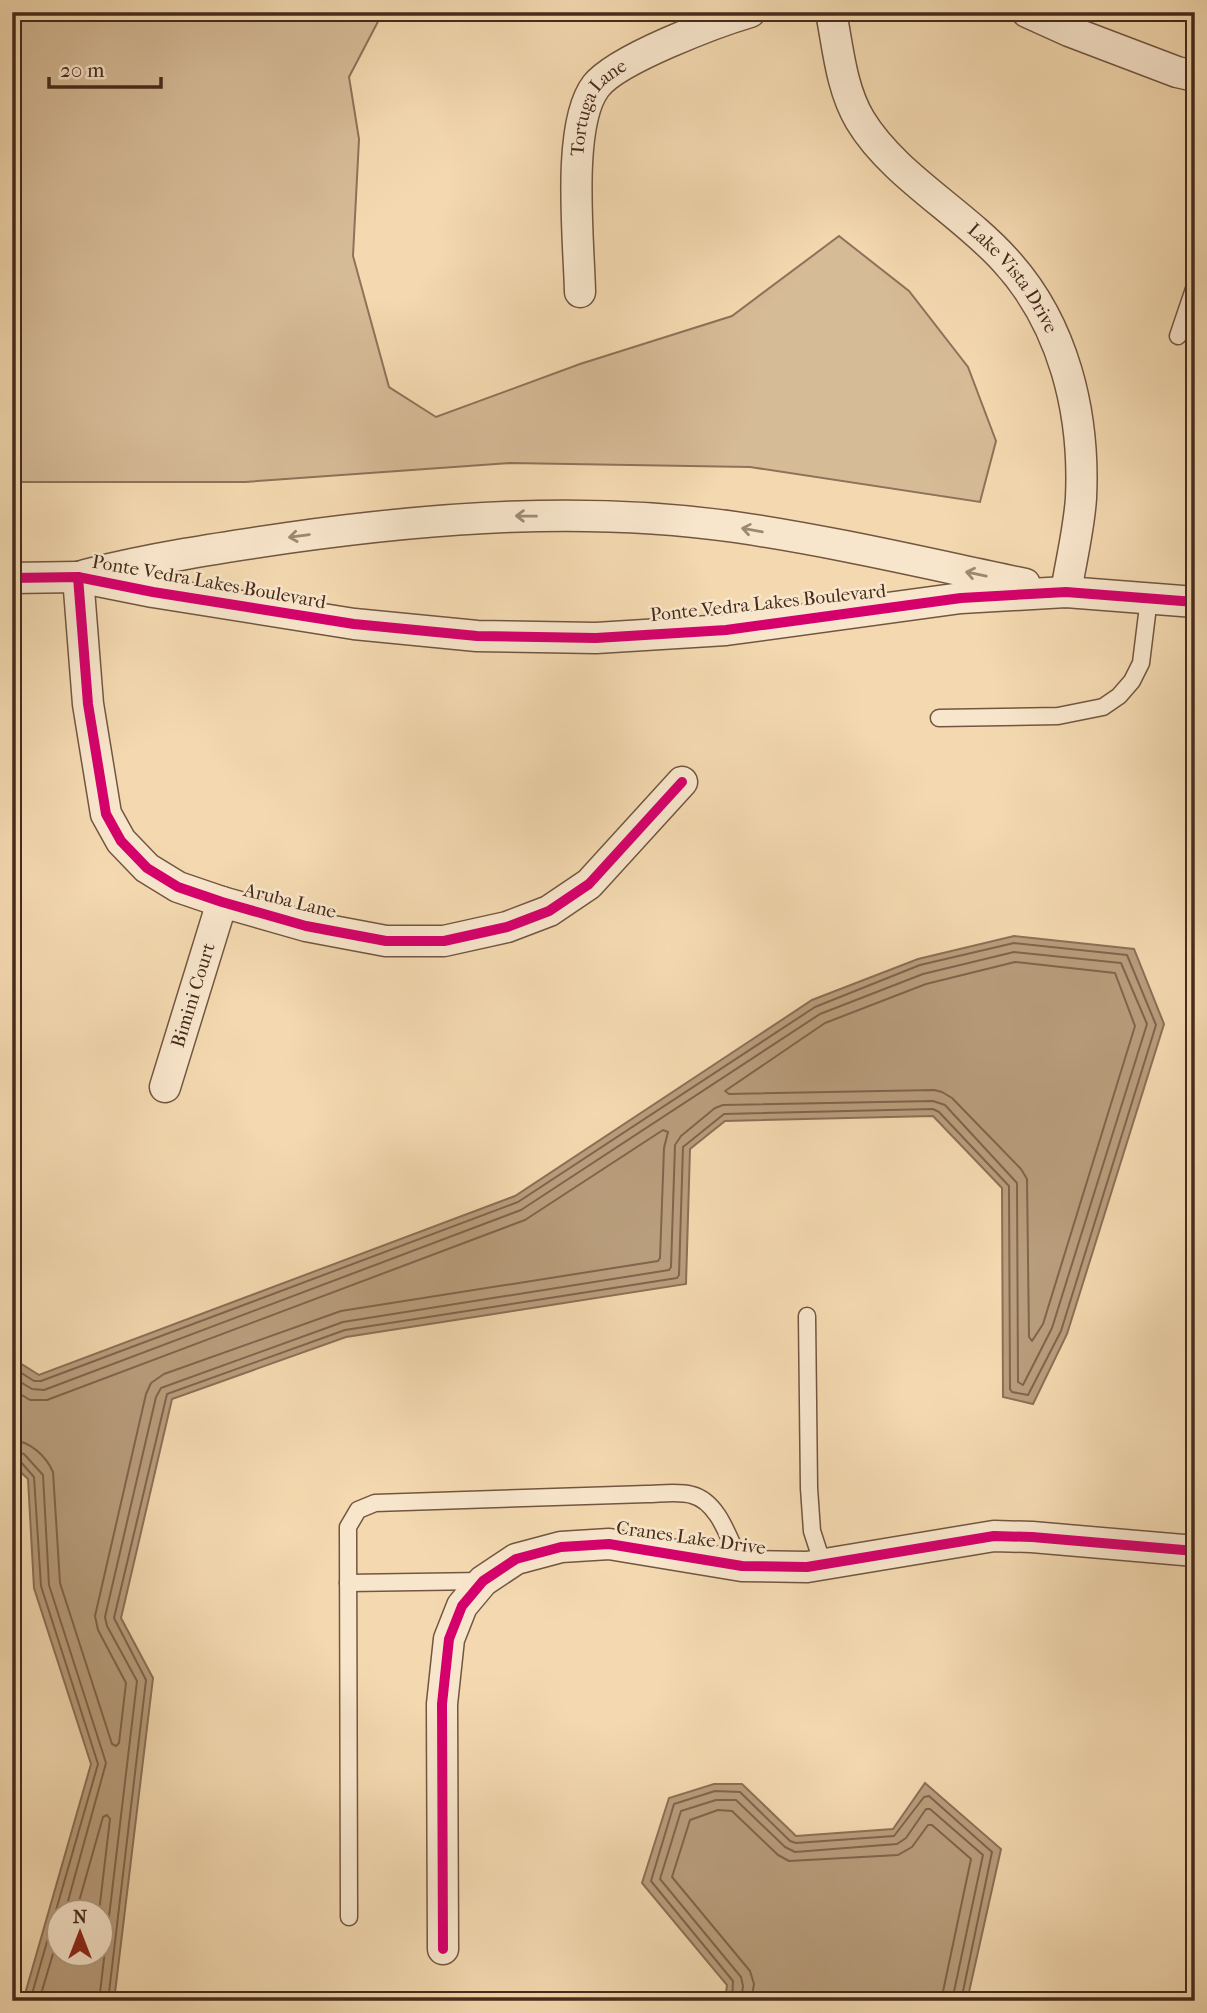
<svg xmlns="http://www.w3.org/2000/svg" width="1207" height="2013" font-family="'IM FELL French Canon',serif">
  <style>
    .green { fill: #d6bb97; stroke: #8e7259; stroke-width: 2 }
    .water { fill: #b99e7d; stroke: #8b7056; stroke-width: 2; fill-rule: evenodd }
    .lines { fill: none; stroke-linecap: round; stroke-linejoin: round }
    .shore { stroke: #80644c; stroke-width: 2 }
    .service-casing { stroke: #725640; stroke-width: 19 }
    .minor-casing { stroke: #725640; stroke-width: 33 }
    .service { stroke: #f8e6cc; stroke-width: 16 }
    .minor { stroke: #f8e6cc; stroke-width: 30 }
    .cycleway-casing { stroke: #f8e6cc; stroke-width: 15 }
    .cycleway { stroke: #d6006c; stroke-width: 10 }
    .oneway { stroke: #9f8874 }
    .labels { text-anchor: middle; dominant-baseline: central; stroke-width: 5; stroke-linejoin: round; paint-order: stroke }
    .street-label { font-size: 19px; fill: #462a1b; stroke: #f8e6cc }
  </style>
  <rect width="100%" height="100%" fill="#f4d9b0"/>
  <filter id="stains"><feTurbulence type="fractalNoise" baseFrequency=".00286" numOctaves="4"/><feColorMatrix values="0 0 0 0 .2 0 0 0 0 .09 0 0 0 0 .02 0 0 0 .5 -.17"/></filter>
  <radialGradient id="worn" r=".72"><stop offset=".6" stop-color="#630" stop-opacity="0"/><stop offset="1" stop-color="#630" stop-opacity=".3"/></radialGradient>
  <polygon class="green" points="12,12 383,12 349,77 359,139 353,256 389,387 436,417 580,364 732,316 839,236 909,291 968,367 996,441 980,502 750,467 510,463 245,482 12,482"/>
  <g class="water">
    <path d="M1014,936L1134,949L1164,1024L1067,1334L1033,1404L1003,1397L1002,1188L933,1116L725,1121L690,1149L686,1284L346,1337L172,1399L121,1618L153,1678L114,2001H23L91,1764L34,1588L28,1479L12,1464V1358L39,1375L515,1196L812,1000L918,959ZM60,1912H102V1954H60Z"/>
    <polygon points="925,1783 1001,1849 967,2001 725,2001 727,1985 642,1883 669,1798 714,1784 742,1784 796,1836 893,1829"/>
  </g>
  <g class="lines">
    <g class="shore">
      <polygon points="1015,962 1115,973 1135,1026 1043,1324 1032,1341 1029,1337 1027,1179 1021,1169 952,1098 942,1092 934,1090 729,1094 725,1091 825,1023 926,984"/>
      <polyline points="12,1367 34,1381 41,1381 518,1202 815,1007 920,965 1014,943 1127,955 1156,1025 1061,1331 1028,1395 1012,1392 1010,1389 1009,1186 939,1112 933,1109 724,1114 683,1147 679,1275 677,1278 345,1330 167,1394 114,1618 146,1680 108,2001"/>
      <polyline points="12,1377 32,1389 44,1390 521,1210 820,1014 923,974 1014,952 1121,963 1147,1024 1052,1328 1023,1385 1018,1382 1017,1183 945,1105 933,1101 723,1105 715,1108 681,1136 675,1145 671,1267 669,1270 343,1322 161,1388 156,1397 105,1617 107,1626 137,1681 99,2001"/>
      <path d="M12,1389L30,1400H47L525,1220L663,1130L668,1132L664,1148L660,1258L658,1261L341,1311L164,1374L151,1383L146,1394L95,1616L98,1630L126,1683L119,1743L116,1746L112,1744L60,1583L53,1472C46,1456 30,1441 12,1440"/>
      <polyline points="12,1451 24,1454 43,1475 49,1585 106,1763 65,1912"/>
      <polyline points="12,1459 20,1461 34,1477 41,1586 98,1764 30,2001"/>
      <polyline points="76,1912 103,1817 107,1815 110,1819 99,1912"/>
      <polyline points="39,2001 60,1930"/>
      <polyline points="732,2001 733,1981 651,1881 674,1804 715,1791 740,1792 790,1841 796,1843 894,1836 924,1797 929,1796 992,1852 961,2001"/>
      <polyline points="741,2001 743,1986 741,1977 660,1879 681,1811 716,1800 736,1800 785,1847 795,1852 897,1844 906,1838 926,1809 930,1809 983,1855 952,2001"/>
      <polyline points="751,2001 754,1984 750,1971 672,1877 690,1820 718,1810 732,1811 778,1855 789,1861 898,1855 912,1847 928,1825 932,1825 971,1859 941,2001"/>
    </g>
    <g class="service-casing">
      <g id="service">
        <polyline points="1178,336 1195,286"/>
        <polyline points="939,718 1058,716 1103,707 1119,696 1132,681 1141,663 1149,598"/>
        <polyline points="807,1316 809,1488 812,1531 823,1565"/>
        <polyline points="348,1583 483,1581"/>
        <path d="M349,1917L348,1527L358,1510L375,1503L647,1494C660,1494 679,1491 692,1495C720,1502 730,1543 742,1566"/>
      </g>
    </g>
    <g class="minor-casing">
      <g id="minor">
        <path id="s1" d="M831,12C838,48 841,88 860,120C893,175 962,212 1005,260C1064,324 1085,413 1081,498C1079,529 1071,561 1066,592"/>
        <polyline points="1027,12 1069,31 1177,72 1195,76"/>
        <path id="s2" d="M580,292C579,242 566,125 596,86C617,59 716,22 750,12"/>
        <path d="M85,575C152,558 219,548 287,538C436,517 586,506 735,527C832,541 929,564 1025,584"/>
        <polyline points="78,577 88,704 106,814 121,841 147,868 178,887 222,902 306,926 386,941 444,941 507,927 549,911 589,884 682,782"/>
        <polyline points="12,578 78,577 153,592 354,624 477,636 596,638 726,630 961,598 1066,592 1195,602"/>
        <path id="s3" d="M165,1087L222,902"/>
        <polyline points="443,1949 442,1704 449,1639 462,1606 483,1581 516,1559 561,1547 609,1544 742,1566 807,1567 994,1536 1032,1537 1195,1551"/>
      </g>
    </g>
    <use href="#service" class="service"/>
    <use href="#minor" class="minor"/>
    <g class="cycleway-casing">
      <g id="cycleway">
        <polyline points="78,577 88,704 106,814 121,841 147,868 178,887 222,902 306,926 386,941 444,941 507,927 549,911 589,884 682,782"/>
        <polyline points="12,578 78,577 153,592 354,624 477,636 596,638 726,630 961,598 1066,592 1195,602"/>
        <polyline points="443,1949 442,1704 449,1639 462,1606 483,1581 516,1559 561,1547 609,1544 742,1566 807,1567 994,1536 1032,1537 1195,1551"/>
      </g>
    </g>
    <use href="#cycleway" class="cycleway"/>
  </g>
  <defs><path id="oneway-shaft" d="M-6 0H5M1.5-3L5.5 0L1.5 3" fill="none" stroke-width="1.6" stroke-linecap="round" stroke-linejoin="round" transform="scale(1.75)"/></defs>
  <g class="oneway">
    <use href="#oneway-shaft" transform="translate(526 516) rotate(-179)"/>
    <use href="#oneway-shaft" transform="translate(752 530) rotate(-170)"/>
    <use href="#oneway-shaft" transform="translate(299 536) rotate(172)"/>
    <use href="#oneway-shaft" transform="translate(976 574) rotate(-168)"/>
  </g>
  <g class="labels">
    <g class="street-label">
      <text stroke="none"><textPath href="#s2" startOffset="191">Tortuga Lane</textPath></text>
      <text stroke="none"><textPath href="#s1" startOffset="334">Lake Vista Drive</textPath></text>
      <text transform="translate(209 582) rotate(10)">Ponte Vedra Lakes Boulevard</text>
      <text transform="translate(768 603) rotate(-6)">Ponte Vedra Lakes Boulevard</text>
      <text transform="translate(290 901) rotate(14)">Aruba Lane</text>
      <text stroke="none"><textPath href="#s3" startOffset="96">Bimini Court</textPath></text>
      <text transform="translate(691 1538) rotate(8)">Cranes Lake Drive</text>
    </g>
  </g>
  <rect width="1207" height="2013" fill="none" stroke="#f4d9b0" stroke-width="42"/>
  <rect x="14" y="14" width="1179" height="1985" fill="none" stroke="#462a1b" stroke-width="3.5"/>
  <rect x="21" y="21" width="1165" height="1971" fill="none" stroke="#462a1b" stroke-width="2"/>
  <g transform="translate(80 1933)"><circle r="33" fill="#f8e6cc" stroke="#b19b85" stroke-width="2"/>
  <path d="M0-5L12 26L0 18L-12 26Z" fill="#8f2418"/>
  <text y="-10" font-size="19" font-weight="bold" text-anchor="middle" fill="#462a1b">N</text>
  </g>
  <path d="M49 77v10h112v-10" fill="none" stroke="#462a1b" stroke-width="3.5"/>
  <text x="60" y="77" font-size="21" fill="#462a1b" stroke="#f8e6cc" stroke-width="5" paint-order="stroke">20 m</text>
  <rect width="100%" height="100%" filter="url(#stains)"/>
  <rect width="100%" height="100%" fill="url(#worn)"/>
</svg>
